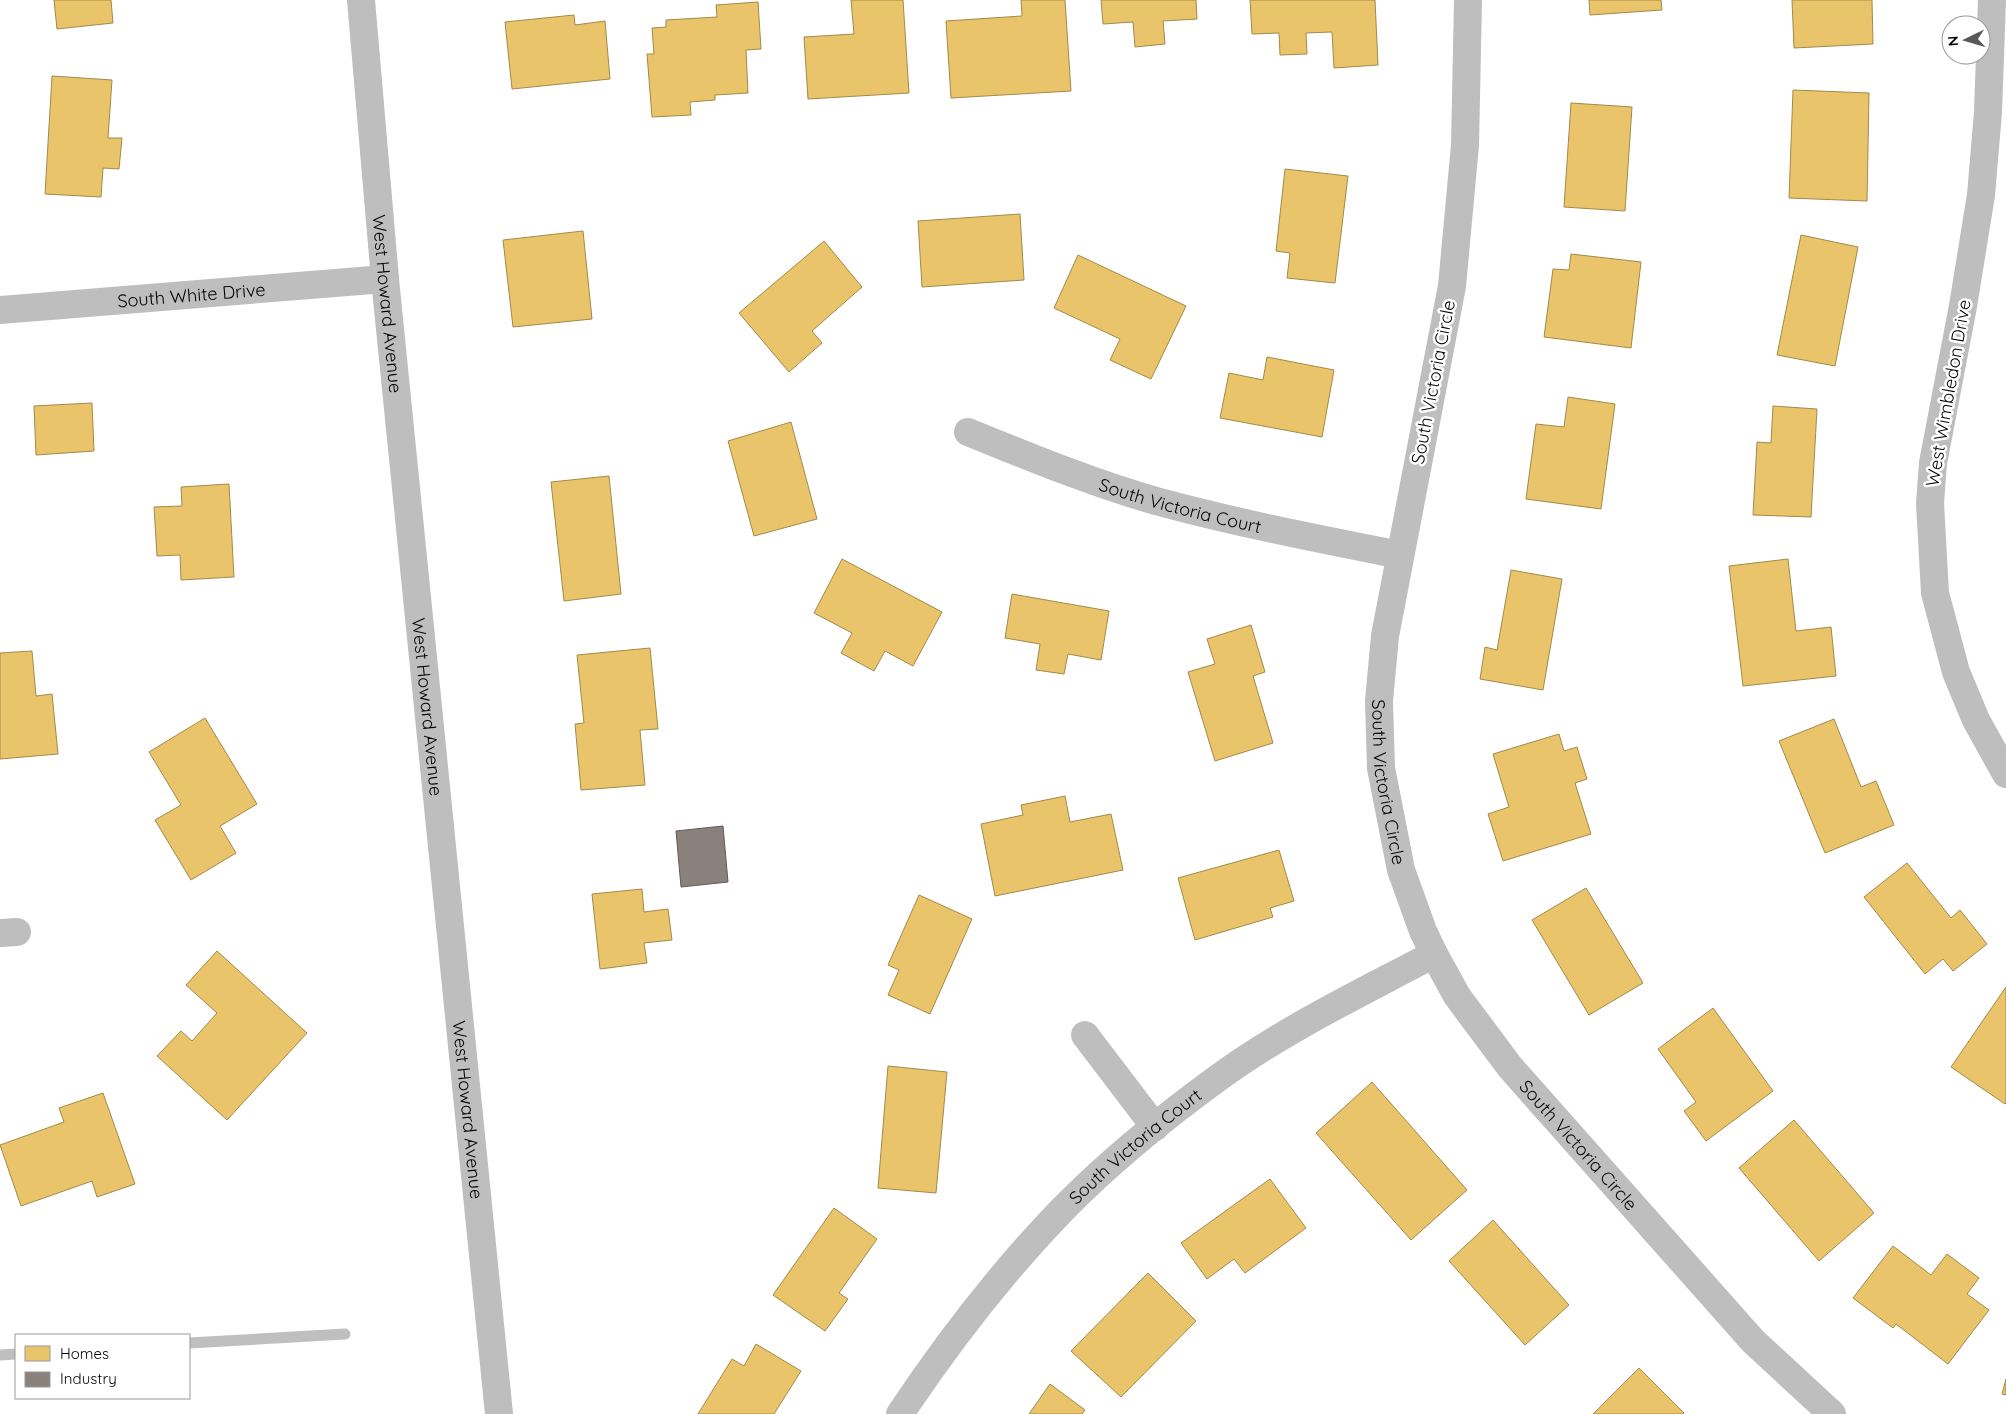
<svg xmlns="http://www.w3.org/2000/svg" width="2006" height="1414" font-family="Quicksand,sans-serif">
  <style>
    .homes { fill: #e9c46a; stroke: #a3894a }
    .industry { fill: #8a817c; stroke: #615a57 }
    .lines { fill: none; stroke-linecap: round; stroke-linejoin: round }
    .stream { stroke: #bfbfbf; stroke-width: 11 }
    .minor { stroke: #bebebe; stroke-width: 28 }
    .labels { text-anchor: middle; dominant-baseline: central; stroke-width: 5; stroke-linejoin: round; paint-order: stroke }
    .street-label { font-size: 18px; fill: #000; stroke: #fff }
  </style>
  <rect width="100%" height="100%" fill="#fff"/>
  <g class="homes">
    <polygon points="54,0 111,0 113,23 57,29"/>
    <polygon points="851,0 903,0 909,93 808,99 804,37 854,34"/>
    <polygon points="1021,0 1065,0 1071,91 951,98 946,21 1022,16"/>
    <polygon points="1101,0 1196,0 1197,19 1163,21 1165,44 1135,47 1133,22 1103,24"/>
    <polygon points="1250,0 1375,0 1378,65 1334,68 1332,32 1306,33 1307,54 1280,55 1279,33 1252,34"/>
    <polygon points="1589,0 1661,0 1662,10 1590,15"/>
    <polygon points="1792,0 1872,0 1873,44 1794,48"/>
    <polygon points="758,2 761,49 746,50 748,93 715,95 715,100 690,102 691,115 652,117 647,54 654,54 652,28 666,27 666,20 717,17 716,5"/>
    <polygon points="574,15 575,25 605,21 610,79 512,89 505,22"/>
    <polygon points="52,76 112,80 108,138 122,138 119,169 103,168 101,197 45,194"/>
    <polygon points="1793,90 1869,93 1867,201 1789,198"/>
    <polygon points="1571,103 1632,107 1625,211 1564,207"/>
    <polygon points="1285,169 1348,176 1335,283 1287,278 1290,253 1276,251"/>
    <polygon points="1020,214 1024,280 922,287 918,221"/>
    <polygon points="583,231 592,319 513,327 503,240"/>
    <polygon points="1801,235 1858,247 1835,366 1777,355"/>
    <polygon points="824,241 862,287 812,331 822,343 789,372 739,313"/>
    <polygon points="1571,254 1641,262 1631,348 1544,337 1553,269 1569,270"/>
    <polygon points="1078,255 1186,306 1151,379 1110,360 1120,339 1054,308"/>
    <polygon points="1267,357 1334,370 1322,437 1220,418 1229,373 1263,380"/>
    <polygon points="1568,397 1615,404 1601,509 1526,499 1536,424 1564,427"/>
    <polygon points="92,403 94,451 36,455 34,406"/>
    <polygon points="1773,406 1817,409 1811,517 1753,515 1757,442 1771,443"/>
    <polygon points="791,422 817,519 754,536 728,441"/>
    <polygon points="609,476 621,594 564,601 551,482"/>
    <polygon points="229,484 234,577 181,580 180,555 157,556 154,507 182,506 181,487"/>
    <polygon points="842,559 942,612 913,666 885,651 874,671 841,653 852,633 814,613"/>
    <polygon points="1788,559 1796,631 1831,627 1836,676 1743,686 1729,566"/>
    <polygon points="1511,570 1562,579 1543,690 1480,679 1485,647 1497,650"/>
    <polygon points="1012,594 1109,611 1101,660 1068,654 1064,674 1036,670 1040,644 1005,638"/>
    <polygon points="1251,625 1265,672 1253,676 1273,743 1215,761 1188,672 1215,664 1207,639"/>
    <polygon points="650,648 658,729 640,730 645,785 581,790 575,724 584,723 577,655"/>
    <polygon points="32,651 36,696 52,694 58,754 0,759 0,653"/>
    <polygon points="205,718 257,804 220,826 236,853 191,880 155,820 181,805 149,752"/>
    <polygon points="1834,719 1861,787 1876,781 1894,825 1825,853 1779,741"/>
    <polygon points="1559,734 1564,751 1577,747 1587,779 1575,783 1591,834 1503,861 1488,814 1509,807 1493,754"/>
    <polygon points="1065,796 1070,822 1111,814 1123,870 995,896 981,824 1023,815 1021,805"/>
    <polygon points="1279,850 1294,901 1270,908 1273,917 1195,940 1178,878"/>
    <polygon points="1907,863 1951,918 1960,910 1987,944 1953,971 1943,959 1925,974 1864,897"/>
    <polygon points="1586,888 1643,983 1589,1015 1532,920"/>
    <polygon points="642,889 644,912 668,909 672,940 644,943 647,963 600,969 592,894"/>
    <polygon points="919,895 972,919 930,1014 888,995 899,970 888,965"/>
    <polygon points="217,951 307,1033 227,1120 157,1056 181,1031 192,1041 217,1013 186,985"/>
    <polygon points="2006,987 2006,1103 2005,1104 1951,1067"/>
    <polygon points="1713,1008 1773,1091 1706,1141 1684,1111 1696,1102 1658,1049"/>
    <polygon points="888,1066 947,1072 936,1193 878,1188"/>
    <polygon points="1372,1082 1467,1190 1411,1240 1316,1133"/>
    <polygon points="103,1093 135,1184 97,1197 92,1181 21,1206 0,1145 64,1122 59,1108"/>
    <polygon points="1794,1120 1874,1213 1819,1261 1739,1168"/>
    <polygon points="1270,1179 1306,1228 1245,1273 1234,1259 1207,1279 1181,1243"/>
    <polygon points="834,1208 877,1239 839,1293 848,1299 825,1331 773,1295"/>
    <polygon points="1493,1220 1569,1305 1525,1345 1449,1261"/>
    <polygon points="1893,1246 1931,1275 1947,1254 1979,1278 1967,1294 1989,1310 1948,1364 1896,1324 1893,1328 1853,1298"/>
    <polygon points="1148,1273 1196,1321 1121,1397 1071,1351"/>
    <polygon points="756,1344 801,1371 774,1414 698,1414 732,1359 744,1366"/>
    <polygon points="1639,1368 1684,1413 1683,1414 1593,1414"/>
    <polygon points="2006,1379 2006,1395 2002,1394"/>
    <polygon points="1050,1384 1085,1410 1082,1414 1029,1414"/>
  </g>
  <polygon class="industry" points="723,826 728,882 681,887 676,831"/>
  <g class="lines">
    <g class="stream">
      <polyline points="189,1343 345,1334"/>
      <polyline points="0,1355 16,1354"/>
    </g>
    <g class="minor">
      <path id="s1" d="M361,0L385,279L499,1414"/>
      <path id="s2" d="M1468,0L1465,145L1452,286L1385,636L1379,701L1381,768L1401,870L1423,931L1434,954L1457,996L1510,1067L1753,1341L1832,1414"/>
      <polyline points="1992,0 1988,112 1981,195 1963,306 1933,463 1930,503 1935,593 1956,672 1976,720 2006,774"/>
      <path id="s3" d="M0,310L385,279"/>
      <path id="s4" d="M968,432C1030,457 1092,483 1156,501C1237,523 1319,539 1400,555"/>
      <polyline points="0,933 17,932"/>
      <polyline points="1085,1035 1155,1127"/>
      <path id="s5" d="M900,1414C948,1342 1002,1272 1062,1210C1109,1162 1163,1118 1218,1078C1285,1029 1361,993 1434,954"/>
    </g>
  </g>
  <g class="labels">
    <g class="street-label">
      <text stroke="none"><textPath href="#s3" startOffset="192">South White Drive</textPath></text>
      <text stroke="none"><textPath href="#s1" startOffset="305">West Howard Avenue</textPath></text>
      <text transform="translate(1433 382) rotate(-79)">South Victoria Circle</text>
      <text transform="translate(1948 393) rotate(-80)">West Wimbledon Drive</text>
      <text stroke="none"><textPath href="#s4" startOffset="225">South Victoria Court</textPath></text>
      <text stroke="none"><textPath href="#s1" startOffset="710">West Howard Avenue</textPath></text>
      <text stroke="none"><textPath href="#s2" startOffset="790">South Victoria Circle</textPath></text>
      <text stroke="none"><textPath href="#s1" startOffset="1115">West Howard Avenue</textPath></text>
      <text stroke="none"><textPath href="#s2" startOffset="1210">South Victoria Circle</textPath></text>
      <text stroke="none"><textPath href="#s5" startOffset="358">South Victoria Court</textPath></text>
    </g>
  </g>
  <rect x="15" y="1334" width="175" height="65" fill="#ffffff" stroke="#999999"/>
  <rect x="25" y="1346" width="25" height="15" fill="#e9c46a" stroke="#999999"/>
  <text x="60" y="1359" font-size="15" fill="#000000">Homes</text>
  <rect x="25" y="1372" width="25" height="15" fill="#8a817c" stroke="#999999"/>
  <text x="60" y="1384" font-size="15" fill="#000000">Industry</text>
  <g transform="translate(1966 40) rotate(265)"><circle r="24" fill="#ffffff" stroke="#999999"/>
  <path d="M0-4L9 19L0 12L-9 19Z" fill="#595959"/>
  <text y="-8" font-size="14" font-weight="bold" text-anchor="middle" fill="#000000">N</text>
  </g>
</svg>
